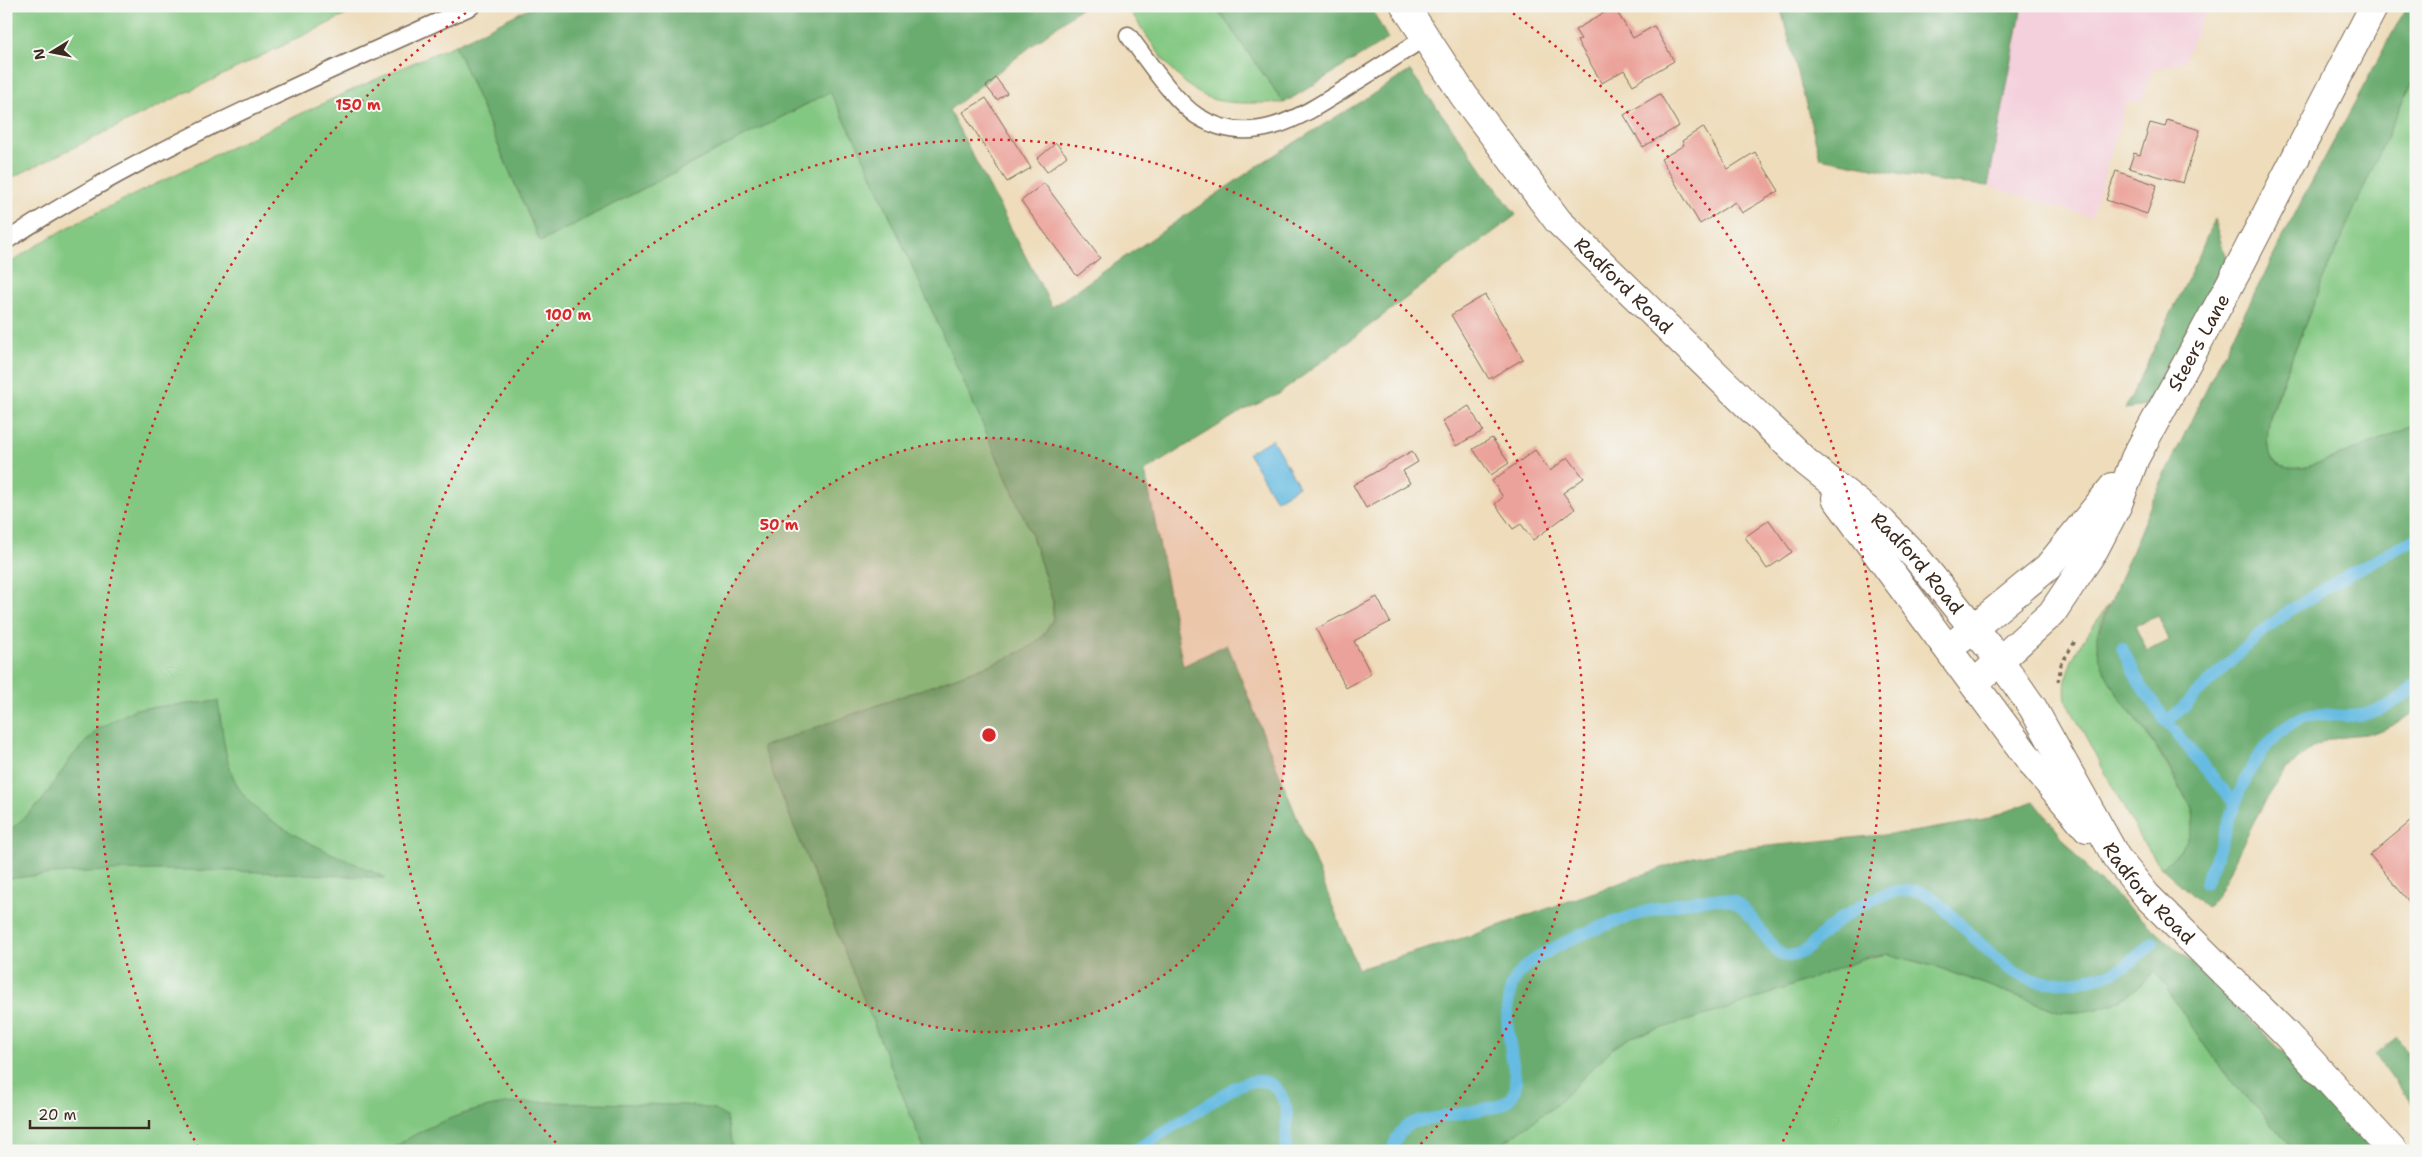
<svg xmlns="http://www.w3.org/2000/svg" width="2422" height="1157" font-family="'Shantell Sans',sans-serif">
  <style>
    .built { fill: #f4cfdc }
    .green { fill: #83c882; stroke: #5f7950 }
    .forest { fill: #6aac70; stroke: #526b47; fill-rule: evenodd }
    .water { fill: #66bbe2; stroke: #507280 }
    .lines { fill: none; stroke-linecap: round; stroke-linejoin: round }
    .stream { stroke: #66bbe2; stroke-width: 12 }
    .building { fill: #eba29a }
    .service-casing { stroke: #7a6855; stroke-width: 19 }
    .tertiary-casing { stroke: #7a6855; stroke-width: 30 }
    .path { stroke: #7a6855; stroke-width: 3; stroke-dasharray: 4 4; stroke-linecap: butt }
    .service { stroke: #fff; stroke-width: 16 }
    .tertiary { stroke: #fff; stroke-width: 28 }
    .ring { fill: none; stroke: #d62828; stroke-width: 2.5; stroke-dasharray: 2.5 5 }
    .labels { text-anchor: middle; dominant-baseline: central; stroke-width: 4; stroke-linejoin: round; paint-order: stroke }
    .street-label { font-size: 19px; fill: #3b2a1e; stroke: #f6f6f2 }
    .centre { fill: #d62828; stroke: #f6f6f2; stroke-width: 2.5 }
    .ring-label { font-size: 15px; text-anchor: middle; font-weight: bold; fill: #d62828; stroke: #f6f6f2; stroke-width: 4; stroke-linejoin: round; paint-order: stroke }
  </style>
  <rect width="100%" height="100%" fill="#f6f6f2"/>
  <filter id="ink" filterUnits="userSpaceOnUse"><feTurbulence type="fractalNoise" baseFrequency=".02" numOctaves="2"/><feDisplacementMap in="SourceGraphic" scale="10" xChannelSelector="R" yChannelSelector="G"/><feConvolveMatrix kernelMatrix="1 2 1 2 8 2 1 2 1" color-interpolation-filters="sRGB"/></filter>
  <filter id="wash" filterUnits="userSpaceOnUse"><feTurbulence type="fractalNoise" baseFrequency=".0096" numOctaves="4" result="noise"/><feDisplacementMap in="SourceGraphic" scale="20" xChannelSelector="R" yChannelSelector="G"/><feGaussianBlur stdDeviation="1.12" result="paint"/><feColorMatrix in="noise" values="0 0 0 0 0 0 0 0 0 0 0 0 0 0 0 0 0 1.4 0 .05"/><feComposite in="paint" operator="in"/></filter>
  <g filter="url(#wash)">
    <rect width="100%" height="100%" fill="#eedcba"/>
    <polygon class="built" points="2022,6 2208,6 2184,61 2152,70 2142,102 2127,102 2091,217 1988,186"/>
    <g class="green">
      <polygon points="6,6 364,6 9,179 6,176"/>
      <path d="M1127,6H1215L1284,103C1262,102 1237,105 1215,100C1177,90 1148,37 1127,6Z"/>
      <path d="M455,45L540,242L830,92L860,149L1031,533L1053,602V619L1042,637L1025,650L997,662L763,748L925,1151H6V266C55,230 112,206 166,179C261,132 357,86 455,45Z"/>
      <path d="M2416,77V425C2388,436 2361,448 2333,458C2322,461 2311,467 2300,468C2257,473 2266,427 2275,402C2317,293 2360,181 2416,77Z"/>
      <path d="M2108,605L2100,624L2105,668L2115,691L2154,744L2193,810C2197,836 2179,851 2162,868L2141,840L2066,700C2060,663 2089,634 2108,605Z"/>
      <path d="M1888,954L1940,968L2061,1012C2084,1013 2109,1009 2128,995C2138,988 2146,979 2155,971C2181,1008 2203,1047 2232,1082C2251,1105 2278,1124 2292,1151H1492L1556,1105L1614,1047L1631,1037L1769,994L1855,961Z"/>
    </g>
    <g class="forest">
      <path d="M533,6H1083L949,110L1052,307L1265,161L1410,71L1516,215L1279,394L1242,411L1145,471L1183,666L1227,644L1358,969L1473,935L1693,857L1738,849L1912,832L1984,820L2034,801L2091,874L2193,964L2342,1110L2372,1151H2292C2278,1124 2251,1105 2232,1082C2203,1047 2181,1008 2155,972C2145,979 2138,988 2128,995C2109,1009 2084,1013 2061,1012L1940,968L1888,954L1872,956L1731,1008L1631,1037L1614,1047L1556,1105L1492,1151H925L762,747L997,662L1025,650L1042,637L1053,619V602L1031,533L860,149L830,92L540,242L455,45Z"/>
      <polygon points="1215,6 1370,6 1388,39 1284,103"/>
      <polygon points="1780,6 2022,6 1988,186 1945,182 1820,158"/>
      <path d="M2407,6H2416V77L2401,105L2324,277L2274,402C2266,427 2257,473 2300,468C2311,467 2322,461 2333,458C2361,448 2388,436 2416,425V711C2402,719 2387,730 2372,733C2355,736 2339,734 2323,742C2270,767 2244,847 2217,896L2207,908L2162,868C2179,851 2197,836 2193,810C2181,788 2168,764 2154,743C2133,713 2094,675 2097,635L2152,502L2210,381L2303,198ZM2158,615L2169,640L2147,651L2135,626Z"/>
      <polygon points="2214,219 2226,259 2146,406 2125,409 2198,258"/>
      <path d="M218,701C223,730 224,765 240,790C266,830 343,857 386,878C258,872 134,863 6,879V834L42,801L73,755L98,729L135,709Z"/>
      <polygon points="2397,1037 2416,1065 2416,1110 2375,1054"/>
      <path d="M544,1102L686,1105L713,1109L726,1117L734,1151H389C422,1127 465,1110 505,1104C518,1102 531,1103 544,1102Z"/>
    </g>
    <polygon class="water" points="1272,439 1299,486 1276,500 1248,453"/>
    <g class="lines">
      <g class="stream">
        <polyline points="2122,648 2139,683 2167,722"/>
        <polyline points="2234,803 2167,722 2264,630 2289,611 2349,574 2416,538"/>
        <path d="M2205,883C2232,828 2238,755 2297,720C2312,711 2328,715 2345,716C2370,717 2400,703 2416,684"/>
        <path d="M1134,1151L1235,1087C1265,1074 1282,1082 1287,1115C1288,1127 1284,1140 1287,1151"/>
        <path d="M1392,1151C1397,1136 1400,1128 1415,1122L1499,1106C1510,1100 1515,1096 1516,1083C1512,1052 1499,1009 1515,979C1534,942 1693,888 1732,901C1754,909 1771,959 1790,956C1805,954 1810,946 1820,936C1842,916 1888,882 1920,892C1925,893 1930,897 1934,899C1959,922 1986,952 2013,971C2039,990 2097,983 2123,967C2134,961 2143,951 2153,943"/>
      </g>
    </g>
    <g id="blocks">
      <g class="building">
        <polygon points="1614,7 1633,38 1654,26 1674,61 1633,85 1624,70 1602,83 1577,41 1581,39 1575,30"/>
        <polygon points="996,78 1007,93 997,100 986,86"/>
        <polygon points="1660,94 1679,126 1643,147 1624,115"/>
        <polygon points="986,98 1031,168 1007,182 963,112"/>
        <polygon points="2167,120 2200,130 2183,183 2129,168 2134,153 2140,155 2150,123 2165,127"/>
        <polygon points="1703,127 1728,169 1755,152 1779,191 1742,213 1735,202 1700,224 1661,159 1684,145 1682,141"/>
        <polygon points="1056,143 1067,156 1047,172 1037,159"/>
        <polygon points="2116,171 2157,185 2147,214 2106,200"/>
        <polygon points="1044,183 1100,258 1077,276 1021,201"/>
        <polygon points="1485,295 1523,359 1489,379 1451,315"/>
        <polygon points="1469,406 1483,431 1456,446 1442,421"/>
        <polygon points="1492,438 1509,463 1491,475 1473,449"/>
        <polygon points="1535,450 1550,471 1568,457 1584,478 1563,493 1575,509 1533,540 1521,524 1513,529 1495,504 1503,497 1492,481"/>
        <polygon points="1412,451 1418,462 1403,471 1410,483 1366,508 1353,485"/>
        <polygon points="1769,520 1792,552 1767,569 1745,537"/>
        <polygon points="1377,597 1390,622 1354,641 1371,674 1346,688 1316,629"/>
        <polygon points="2416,817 2416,900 2411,904 2370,855"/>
      </g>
    </g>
  </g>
  <g filter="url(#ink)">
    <use href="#blocks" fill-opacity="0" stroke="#7a6855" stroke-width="1"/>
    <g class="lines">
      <g class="service-casing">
        <g id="service">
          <path d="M1128,35C1146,58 1173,100 1197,116C1253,151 1304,115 1351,85C1375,70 1400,54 1424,38"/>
          <path d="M6,241C151,146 315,78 472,6"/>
        </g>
      </g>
      <g class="tertiary-casing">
        <g id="tertiary">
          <path id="s1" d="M1405,6L1464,96L1558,221L1806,462L1882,522L1915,556L2000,661L2033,708L2116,857L2147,896L2287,1035L2393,1151"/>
          <polyline points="1836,498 2035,767 2087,828"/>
          <polyline points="1960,639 2048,567 2113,487"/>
          <path id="s2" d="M1974,684L2052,613L2094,550L2118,504L2135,458L2237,271L2374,6"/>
        </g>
      </g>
      <polyline class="path" points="2058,682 2061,664 2076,640"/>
      <use href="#service" class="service"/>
      <use href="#tertiary" class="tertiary"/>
    </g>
  </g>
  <circle cx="989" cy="735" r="297" fill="#d62828" fill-opacity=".12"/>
  <g class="ring">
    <circle cx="989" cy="735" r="297"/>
    <path d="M561 1148A595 595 0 1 1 1417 1148"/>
    <path d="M198 1147A892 892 0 0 1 471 9M1507 9A892 892 0 0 1 1780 1147"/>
  </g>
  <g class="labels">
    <g class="street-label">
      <text stroke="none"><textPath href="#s1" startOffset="356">Radford Road</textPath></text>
      <text stroke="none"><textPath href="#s2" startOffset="414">Steers Lane</textPath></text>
      <text stroke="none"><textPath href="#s1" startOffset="761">Radford Road</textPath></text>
      <text stroke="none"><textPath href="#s1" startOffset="1166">Radford Road</textPath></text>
    </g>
  </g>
  <circle cx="989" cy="735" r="8" class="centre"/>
  <g class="ring-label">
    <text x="358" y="110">150 m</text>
    <text x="568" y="320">100 m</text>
    <text x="779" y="530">50 m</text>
  </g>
  <rect width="2422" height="1157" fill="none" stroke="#f6f6f2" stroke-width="25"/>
  <g transform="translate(52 52) rotate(260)" stroke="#f6f6f2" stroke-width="4" paint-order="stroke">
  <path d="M0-4L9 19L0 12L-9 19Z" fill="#3b2a1e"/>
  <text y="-8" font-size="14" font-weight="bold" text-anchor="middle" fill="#3b2a1e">N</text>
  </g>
  <path d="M30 1120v8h119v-8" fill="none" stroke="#3b2a1e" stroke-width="2.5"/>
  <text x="38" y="1120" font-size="15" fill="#3b2a1e" stroke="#f6f6f2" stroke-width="4" paint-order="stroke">20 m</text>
</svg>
